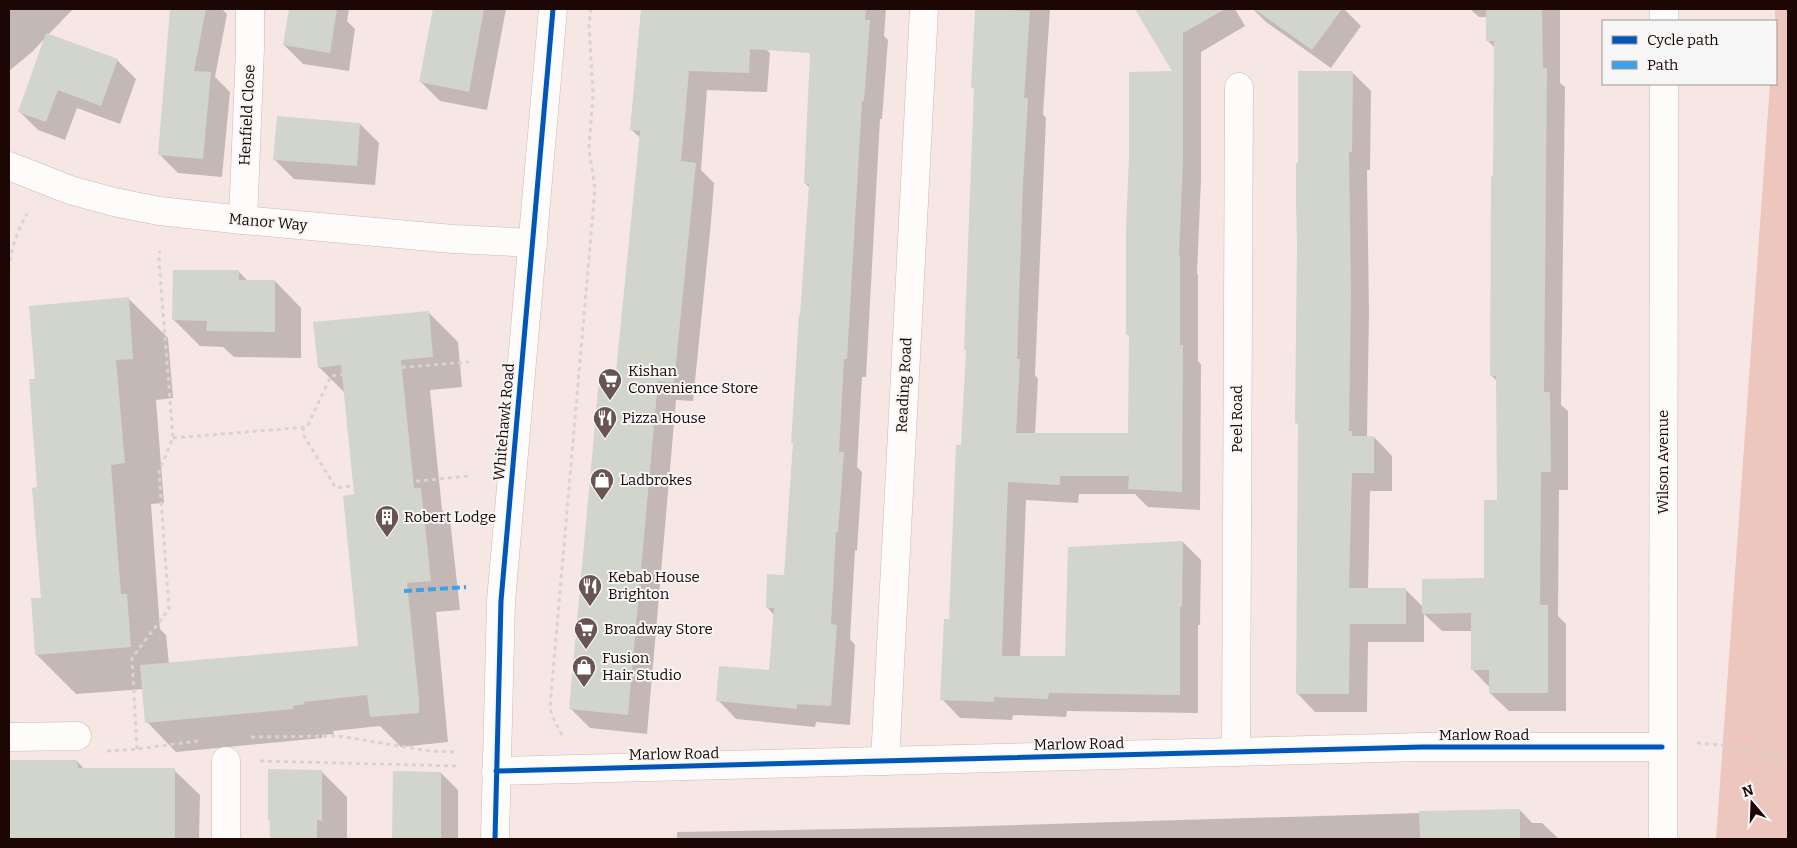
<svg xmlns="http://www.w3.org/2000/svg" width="1797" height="848" font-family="Bitter,serif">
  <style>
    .park { fill: #edc6be }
    .shadow { fill: #0003 }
    .building { fill: #d1d5cc }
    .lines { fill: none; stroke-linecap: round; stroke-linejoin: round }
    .street-casing { stroke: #ccb9b6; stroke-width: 29 }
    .secondary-casing { stroke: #ccb9b6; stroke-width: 29 }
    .path { stroke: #d8d3d2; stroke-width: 3; stroke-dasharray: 4 4; stroke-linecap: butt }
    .street { stroke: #fefbfb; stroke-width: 28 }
    .secondary { stroke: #fefbfb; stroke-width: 28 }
    .quiet { stroke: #3da1e9; stroke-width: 4; stroke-dasharray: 8 4; stroke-linecap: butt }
    .cycleway-casing { stroke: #f6f6f6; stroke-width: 8 }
    .cycleway { stroke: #0057b8; stroke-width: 5 }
    .labels { text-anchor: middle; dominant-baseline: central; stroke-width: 4; stroke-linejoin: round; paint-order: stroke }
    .street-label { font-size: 15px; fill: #1c0704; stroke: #f6f6f6 }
    .poi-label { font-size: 15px; fill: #1c0704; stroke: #f6f6f6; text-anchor: start }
  </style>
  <rect width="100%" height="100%" fill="#f6e7e4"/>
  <polygon class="park" points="1775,9 1788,9 1788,839 1716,839 1770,84 1776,84"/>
  <g class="shadow">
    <polygon points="9,9 73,9 48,35 117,60 136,79 120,124 77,108 65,140 38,130 19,111 46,37 32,52 9,71"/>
    <polygon points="171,9 222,9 227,14 215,77 230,92 222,177 178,173 159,154"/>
    <polygon points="290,9 349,9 347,21 355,29 349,71 303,64 284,45"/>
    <polygon points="434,9 506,9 487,110 440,101 421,82"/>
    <polygon points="643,9 702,9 750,34 770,53 767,92 707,90 701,170 714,183 711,222 693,401 676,400 647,734 590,728 571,709 616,382 640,138 632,130"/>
    <polygon points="813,9 886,9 884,36 888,40 882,119 880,119 866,377 862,377 857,467 862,472 857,551 855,550 850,639 855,645 850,725 816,722 815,727 736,719 718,700 770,671 774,615 767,607 785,576 810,188 806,184 811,54 809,53"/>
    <polygon points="981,9 1050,9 1043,114 1046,118 1035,375 1038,379 1035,434 1129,434 1130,338 1127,334 1175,72 1137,9 1235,9 1245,26 1201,52 1201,180 1197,273 1198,275 1198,361 1201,364 1200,510 1148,507 1135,494 1079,494 1078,503 1026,500 1020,657 1067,657 1183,542 1201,560 1200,625 1198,625 1198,713 1067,711 1066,717 1013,715 1012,720 960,718 942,699 950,620 968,352 965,349 975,91 973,88"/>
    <polygon points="1253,9 1344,9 1361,26 1331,68 1266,22"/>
    <polygon points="1470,9 1560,9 1560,83 1565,87 1561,405 1568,411 1568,490 1559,490 1558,616 1566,624 1566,711 1509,711 1490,693 1490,688 1472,669 1472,631 1442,631 1424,614 1424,642 1368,642 1367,712 1315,712 1297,693 1299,425 1296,422 1299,164 1352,72 1371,91 1370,170 1367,170 1369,312 1367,437 1374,437 1392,456 1392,491 1370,491 1368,589 1405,589 1423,607 1485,579 1498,502 1498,382 1491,375 1495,178 1495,48 1487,40 1487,17 1479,17"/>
    <polygon points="360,124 379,143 375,185 294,179 275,160"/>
    <polygon points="239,272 248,281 275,281 301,308 301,358 234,357 223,347 200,346 174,320"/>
    <polygon points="128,298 168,338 173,398 156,400 164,503 151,504 160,629 166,635 169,664 359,647 355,496 345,393 319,367 428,312 458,342 462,387 430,390 442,510 450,519 460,610 436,612 448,742 401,747 380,726 333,731 334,734 322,735 322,738 176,752 147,722 144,689 76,694 36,654 42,599 36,380"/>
    <polygon points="9,761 77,761 84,769 174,770 200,795 199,839 9,839"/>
    <polygon points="269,770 321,771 347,797 347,839 270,839"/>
    <polygon points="395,772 441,773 458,790 458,839 394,839"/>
    <polygon points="1520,810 1532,823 1542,823 1559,839 677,839 677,832 947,827"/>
  </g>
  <g class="building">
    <polygon points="170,9 206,9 194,71 211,72 203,159 158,155"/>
    <polygon points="289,9 337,9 330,53 283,45"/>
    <polygon points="433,9 484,9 469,92 419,82"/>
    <polygon points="641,9 866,9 865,20 870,20 864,101 862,101 847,359 844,359 839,452 844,452 838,532 836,532 831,624 837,625 831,706 797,704 797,709 716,701 719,666 769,670 774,608 766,608 767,574 784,575 793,443 791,443 799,315 800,315 809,184 804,184 810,53 750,49 749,73 689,71 681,161 696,163 674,383 658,381 628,715 569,709 599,380 615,381 640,131 630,130"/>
    <polygon points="975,9 1030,11 1024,98 1028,98 1023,184 1017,359 1020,359 1016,433 1128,433 1129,335 1126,335 1126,228 1129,157 1129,72 1172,71 1135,9 1225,9 1183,33 1183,161 1179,255 1180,255 1180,345 1183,345 1182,492 1128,489 1129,476 1060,476 1060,485 1008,482 1002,656 1065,656 1068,547 1183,541 1182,607 1180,607 1180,695 1049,693 1048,699 994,697 994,702 940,700 944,619 949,619 956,445 961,445 966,350 964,350 974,88 971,88"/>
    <polygon points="1254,9 1342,9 1312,50"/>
    <polygon points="1486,9 1542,9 1543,68 1547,68 1544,392 1550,392 1551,472 1541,472 1540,605 1548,605 1548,693 1489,693 1489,670 1471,670 1471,613 1422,614 1422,579 1484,578 1484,500 1497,500 1496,376 1490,376 1491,176 1493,176 1494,41 1486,41"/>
    <polygon points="46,33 118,59 101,106 58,90 46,122 18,112"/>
    <polygon points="1298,71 1353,71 1352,152 1349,152 1351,293 1349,431 1352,431 1352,436 1374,436 1374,473 1352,473 1349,588 1406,588 1406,624 1350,624 1349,694 1296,694 1298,423 1295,423 1297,244 1296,203 1296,163 1298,163"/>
    <polygon points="277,116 360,123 357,166 273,160"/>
    <polygon points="173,270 239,270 239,280 275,280 275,332 206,331 207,321 172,320"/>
    <polygon points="129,297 133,359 116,360 125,463 111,465 121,594 127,594 131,647 35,655 31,598 41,598 32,488 37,487 29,379 35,379 29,306"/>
    <polygon points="429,311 433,357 401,360 414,488 421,488 431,581 407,583 419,699 419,713 370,717 367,695 304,702 305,704 293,706 293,709 145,723 140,665 358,646 343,496 354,494 341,365 318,368 313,322"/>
    <polygon points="9,760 77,760 78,768 175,768 175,839 9,839"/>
    <polygon points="268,769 322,770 322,821 317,820 317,839 270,839 270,820 268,820"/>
    <polygon points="393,771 441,772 441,839 392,839"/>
    <polygon points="1520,809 1520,839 1420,839 1419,811"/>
  </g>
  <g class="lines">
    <g class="street-casing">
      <g id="street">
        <polyline points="9,166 70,190 114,202 159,211 243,220 453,239 533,243"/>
        <polyline points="243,220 250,48 250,9"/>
        <polyline points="9,737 77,736"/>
        <polyline points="1236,752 1239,87"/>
        <polyline points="885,761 924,9"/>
        <polyline points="496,771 1422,747 1662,747"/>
        <polyline points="226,839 226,761"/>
        <polyline points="495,839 501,601 553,9"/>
      </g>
    </g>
    <g class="secondary-casing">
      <g id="secondary">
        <polyline points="1664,21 1664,9"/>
        <polyline points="1663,839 1664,84"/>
      </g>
    </g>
    <g class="path">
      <path d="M9,269C11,248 17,231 27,214"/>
      <polyline points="394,368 469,362"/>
      <polyline points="303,427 304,436 336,488 361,485"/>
      <polyline points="173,438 307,427 331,376 347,374"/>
      <polyline points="408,482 468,476"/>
      <polyline points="562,735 552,716 550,707 595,188 589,149 593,94 589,25 591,9"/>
      <polyline points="251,737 339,736 430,751 457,752"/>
      <polyline points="1697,743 1735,746 1788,764"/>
      <polyline points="137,749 132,658 169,609 159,471 173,438 159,262 160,251"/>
      <polyline points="107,751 137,749 198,741"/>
      <polyline points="260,761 457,766"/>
    </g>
    <use href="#street" class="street"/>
    <use href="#secondary" class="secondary"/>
    <polyline class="quiet" points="404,591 466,587"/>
    <g class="cycleway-casing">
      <g id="cycleway">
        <polyline points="496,771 1422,747 1662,747"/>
        <polyline points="495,839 501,601 553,9"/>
      </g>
    </g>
    <use href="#cycleway" class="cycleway"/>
  </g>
  <defs>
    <g id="supermarket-pin" transform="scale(1.25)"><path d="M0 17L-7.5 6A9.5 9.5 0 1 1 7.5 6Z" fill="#685552" stroke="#f6f6f6"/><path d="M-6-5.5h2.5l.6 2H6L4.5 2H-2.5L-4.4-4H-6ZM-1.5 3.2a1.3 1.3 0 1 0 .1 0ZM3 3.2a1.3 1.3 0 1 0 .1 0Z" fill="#fff"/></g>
    <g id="restaurant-pin" transform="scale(1.25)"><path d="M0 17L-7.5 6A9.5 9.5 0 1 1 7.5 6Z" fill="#685552" stroke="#f6f6f6"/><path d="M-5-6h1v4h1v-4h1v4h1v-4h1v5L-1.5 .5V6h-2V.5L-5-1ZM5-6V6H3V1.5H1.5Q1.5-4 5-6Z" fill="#fff"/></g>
    <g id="shop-pin" transform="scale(1.25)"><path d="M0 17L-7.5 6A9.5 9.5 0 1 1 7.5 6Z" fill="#685552" stroke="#f6f6f6"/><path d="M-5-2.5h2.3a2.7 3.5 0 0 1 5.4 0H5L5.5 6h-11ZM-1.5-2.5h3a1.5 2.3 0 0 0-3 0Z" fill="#fff"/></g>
    <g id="building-pin" transform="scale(1.25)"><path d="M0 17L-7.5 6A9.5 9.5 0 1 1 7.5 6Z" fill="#685552" stroke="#f6f6f6"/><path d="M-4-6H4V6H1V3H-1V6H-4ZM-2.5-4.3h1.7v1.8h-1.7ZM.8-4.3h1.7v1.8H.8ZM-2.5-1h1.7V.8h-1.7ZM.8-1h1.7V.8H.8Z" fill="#fff"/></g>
  </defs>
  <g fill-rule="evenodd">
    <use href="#supermarket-pin" x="610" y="380"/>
    <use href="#restaurant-pin" x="605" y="418"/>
    <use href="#shop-pin" x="602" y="480"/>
    <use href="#building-pin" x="387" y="517"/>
    <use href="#restaurant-pin" x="590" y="586"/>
    <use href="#supermarket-pin" x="586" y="629"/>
    <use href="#shop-pin" x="584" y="667"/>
  </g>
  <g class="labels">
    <g class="street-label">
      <text transform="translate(247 115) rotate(-87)">Henfield Close</text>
      <text transform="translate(268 222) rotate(5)">Manor Way</text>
      <text transform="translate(904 385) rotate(-87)">Reading Road</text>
      <text transform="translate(1237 419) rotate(-90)">Peel Road</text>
      <text transform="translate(504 422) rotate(-85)">Whitehawk Road</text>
      <text transform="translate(1663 462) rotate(-90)">Wilson Avenue</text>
      <text x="1484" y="735">Marlow Road</text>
      <text transform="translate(1079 744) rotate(-1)">Marlow Road</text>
      <text transform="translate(674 754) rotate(-1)">Marlow Road</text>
    </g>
    <g class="poi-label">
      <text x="628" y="371">Kishan<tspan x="628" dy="17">Convenience Store</tspan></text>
      <text x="622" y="418">Pizza House</text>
      <text x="620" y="480">Ladbrokes</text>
      <text x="404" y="517">Robert Lodge</text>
      <text x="608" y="577">Kebab House<tspan x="608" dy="17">Brighton</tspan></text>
      <text x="604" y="629">Broadway Store</text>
      <text x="602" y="658">Fusion<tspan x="602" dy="17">Hair Studio</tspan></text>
    </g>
  </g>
  <rect width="1797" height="848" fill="none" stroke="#1c0704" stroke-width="20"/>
  <rect x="1602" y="20" width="175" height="65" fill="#f6f6f6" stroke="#9f9695"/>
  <rect x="1612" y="36" width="25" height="8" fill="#0057b8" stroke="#9f9695"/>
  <text x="1647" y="45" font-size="15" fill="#1c0704">Cycle path</text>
  <rect x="1612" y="61" width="25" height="8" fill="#3da1e9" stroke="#9f9695"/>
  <text x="1647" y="70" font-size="15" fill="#1c0704">Path</text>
  <g transform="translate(1752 803) rotate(341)" stroke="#f6f6f6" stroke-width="4" paint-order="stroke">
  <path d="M0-4L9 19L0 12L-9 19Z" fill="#1c0704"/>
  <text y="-8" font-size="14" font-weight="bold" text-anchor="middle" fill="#1c0704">N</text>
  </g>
</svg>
